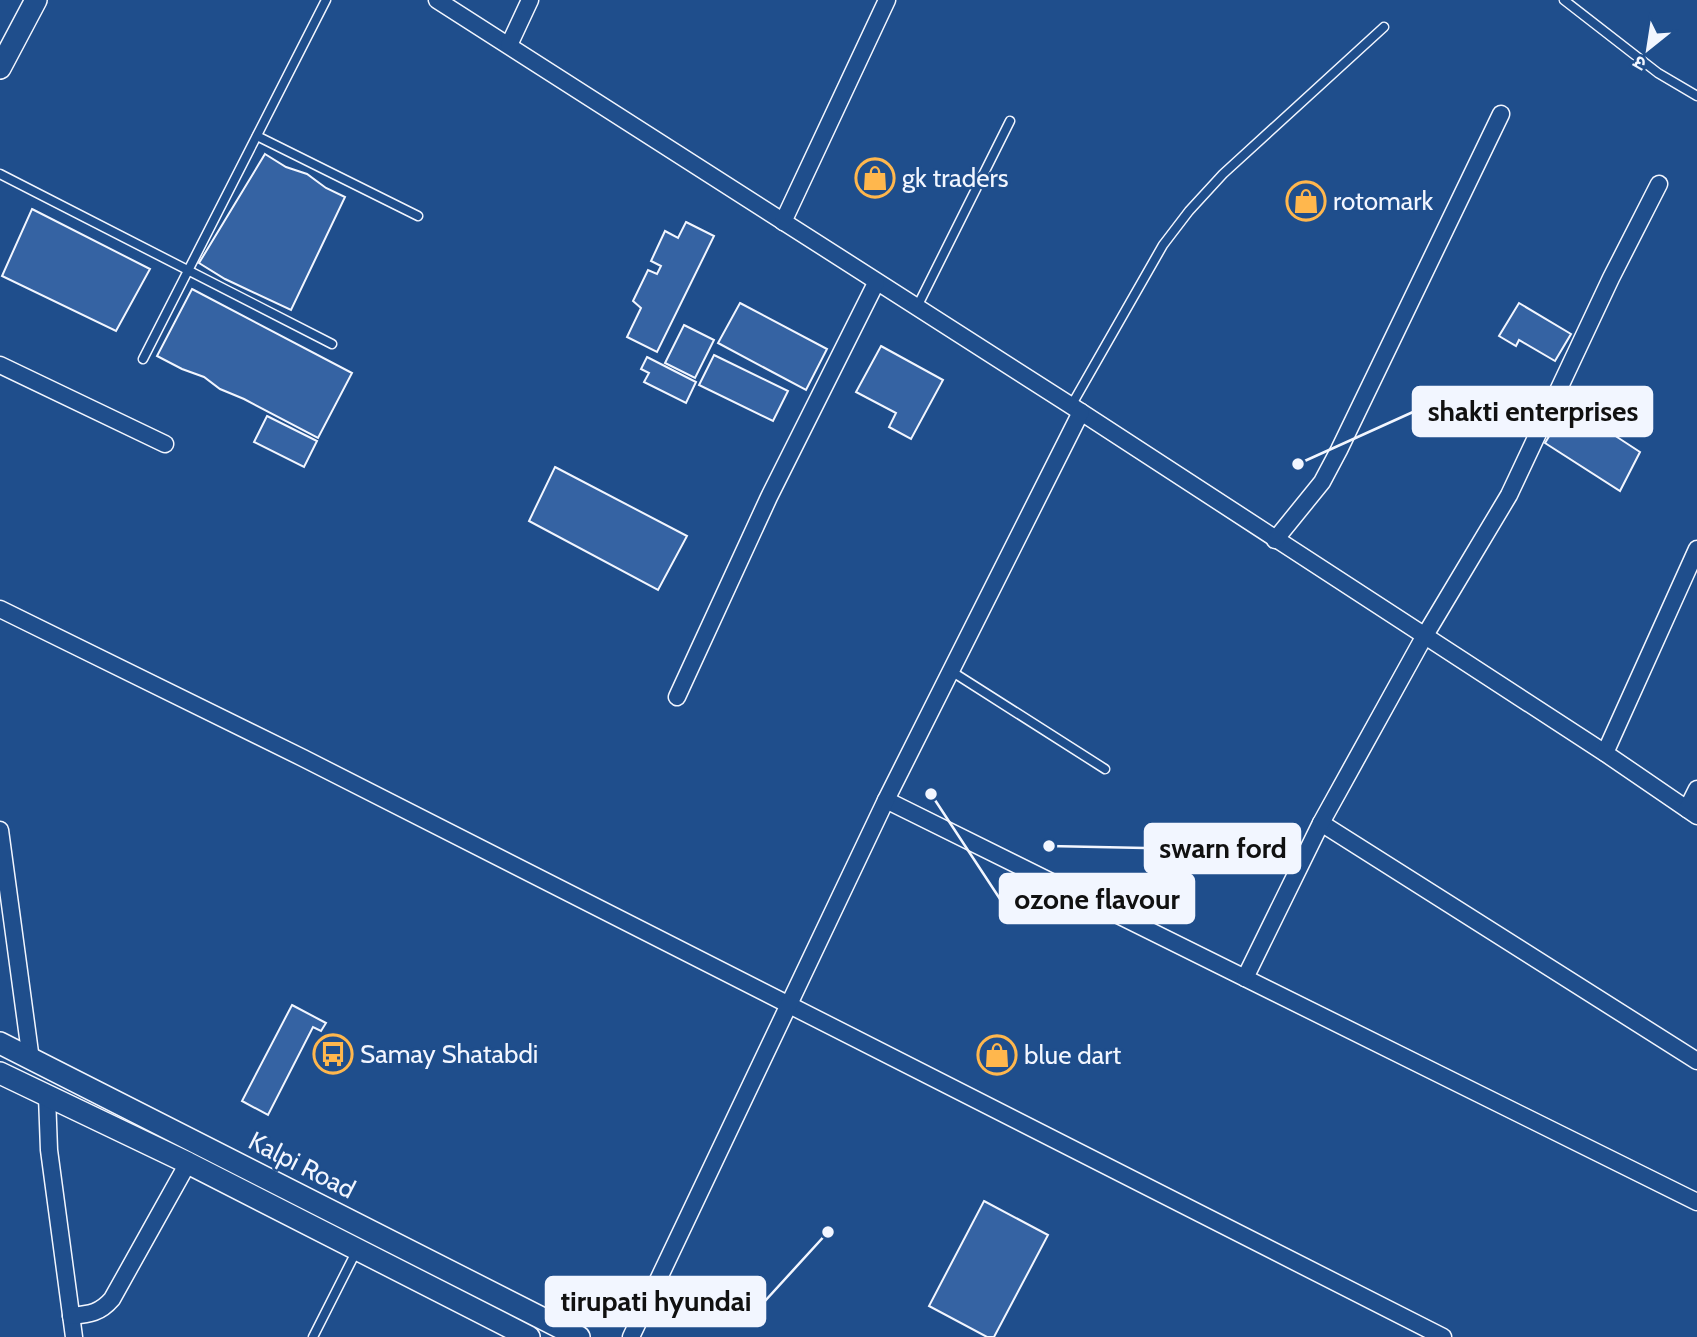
<svg xmlns="http://www.w3.org/2000/svg" width="1697" height="1337" font-family="Cabin,'Noto Sans Devanagari',sans-serif">
  <style>
    .building { fill: #3563a3; stroke: #f2f6ff; stroke-width: 2 }
    .lines { fill: none; stroke-linecap: round; stroke-linejoin: round }
    .lane-casing { stroke: #f2f6ff; stroke-width: 11 }
    .street-casing { stroke: #f2f6ff; stroke-width: 19 }
    .secondary-casing { stroke: #f2f6ff; stroke-width: 24 }
    .lane { stroke: #1f4e8c; stroke-width: 8 }
    .street { stroke: #1f4e8c; stroke-width: 16 }
    .secondary { stroke: #1f4e8c; stroke-width: 21 }
    .labels { text-anchor: middle; dominant-baseline: central; stroke-width: 5; stroke-linejoin: round; paint-order: stroke }
    .poi-label { font-size: 26px; fill: #f2f6ff; stroke: #1f4e8c; text-anchor: start }
    .street-label { font-size: 26px; fill: #f2f6ff; stroke: #1f4e8c }
    .leader { fill: none; stroke: #f2f6ff; stroke-width: 2.5 }
    .callout-dot { fill: #f2f6ff; stroke: #1f4e8c; stroke-width: 2.5 }
    .callout { fill: #f2f6ff; stroke: #f2f6ff; stroke-width: 2.5 }
    .callout-label { font-size: 28px; text-anchor: middle; font-weight: bold; fill: #111 }
  </style>
  <rect width="100%" height="100%" fill="#1f4e8c"/>
  <g class="building">
    <polygon points="265,154 286,167 307,174 326,188 345,197 291,310 225,279 199,263"/>
    <polygon points="32,209 150,269 116,331 2,276"/>
    <polygon points="686,222 714,236 657,352 627,337 641,308 633,301 648,270 657,274 661,266 651,261 665,231 678,238"/>
    <polygon points="192,289 352,373 318,438 244,399 220,389 204,377 182,369 157,356"/>
    <polygon points="740,303 827,349 806,390 718,343"/>
    <polygon points="1519,303 1571,334 1555,361 1519,340 1516,346 1499,336"/>
    <polygon points="684,325 714,340 695,378 665,363"/>
    <polygon points="881,346 943,380 911,439 889,427 896,413 856,392"/>
    <polygon points="714,355 788,391 773,421 699,385"/>
    <polygon points="647,357 696,382 686,403 644,382 649,373 641,369"/>
    <polygon points="1568,405 1640,452 1620,491 1545,443"/>
    <polygon points="267,416 317,441 304,467 254,442"/>
    <polygon points="555,467 687,536 658,590 529,521"/>
    <polygon points="292,1005 326,1023 321,1031 313,1027 268,1115 242,1101"/>
    <polygon points="984,1201 1048,1235 994,1337 987,1337 929,1306"/>
  </g>
  <g class="lines">
    <g class="lane-casing">
      <g id="lane">
        <polyline points="1564,0 1658,73 1697,96"/>
        <polyline points="257,136 418,216"/>
        <polyline points="0,174 332,344"/>
        <polyline points="916,309 1010,121"/>
        <polyline points="143,359 326,0"/>
        <polyline points="1071,406 1163,245 1189,211 1223,174 1384,27"/>
        <polyline points="951,671 1105,769"/>
        <polyline points="313,1337 356,1252"/>
      </g>
    </g>
    <g class="street-casing">
      <g id="street">
        <polyline points="437,0 1081,412 1605,753 1697,816"/>
        <polyline points="509,45 530,0"/>
        <polyline points="783,222 887,0"/>
        <polyline points="0,365 165,444"/>
        <polyline points="1275,540 1322,482 1339,450 1501,114"/>
        <polyline points="0,609 303,758 1443,1337"/>
        <polyline points="677,697 769,497 876,283"/>
        <polyline points="1605,753 1697,549"/>
        <polyline points="886,800 1697,1202"/>
        <polyline points="1687,809 1697,789"/>
        <polyline points="1321,823 1697,1061"/>
        <polyline points="0,830 31,1060"/>
        <polyline points="1245,978 1321,823 1424,637 1509,495 1611,278 1659,184"/>
        <polyline points="47,1096 49,1150 74,1337"/>
        <path d="M71,1316C90,1314 100,1313 112,1299L188,1163"/>
        <polyline points="631,1337 886,800 1081,412"/>
      </g>
    </g>
    <g class="secondary-casing">
      <g id="secondary">
        <polyline points="0,68 36,0"/>
        <polyline points="0,1043 579,1337"/>
        <polyline points="0,1073 188,1163 529,1337"/>
      </g>
    </g>
    <use href="#lane" class="lane"/>
    <use href="#street" class="street"/>
    <use href="#secondary" class="secondary"/>
  </g>
  <defs>
    <g id="shop-ring" transform="scale(2.0125)"><circle r="9.5" fill="#1f4e8c" stroke="#ffb74d" stroke-width="1.5"/><path d="M-5-2.5h2.3a2.7 3.5 0 0 1 5.4 0H5L5.5 6h-11ZM-1.5-2.5h3a1.5 2.3 0 0 0-3 0Z" fill="#ffb74d"/></g>
    <g id="bus-ring" transform="scale(2.0125)"><circle r="9.5" fill="#1f4e8c" stroke="#ffb74d" stroke-width="1.5"/><path d="M-5-6H5V4H4V6H2V4H-2V6H-4V4H-5ZM-3.5-4V0h7V-4ZM-3.5 1.2v1.5H-2V1.2ZM2 1.2v1.5H3.5V1.2Z" fill="#ffb74d"/></g>
  </defs>
  <g fill-rule="evenodd">
    <use href="#shop-ring" x="875" y="178"/>
    <use href="#shop-ring" x="1306" y="201"/>
    <use href="#bus-ring" x="333" y="1054"/>
    <use href="#shop-ring" x="997" y="1055"/>
  </g>
  <g class="labels">
    <g class="poi-label">
      <text x="902" y="178">gk traders</text>
      <text x="1333" y="201">rotomark</text>
      <text x="360" y="1054">Samay Shatabdi</text>
      <text x="1024" y="1055">blue dart</text>
    </g>
    <g class="street-label">
      <text transform="translate(302 1165) rotate(27)">Kalpi Road</text>
    </g>
  </g>
  <path class="leader" d="M1298 464L1413 412M1049 846L1145 848M931 794L1000 899M828 1232L765 1301"/>
  <g class="callout-dot">
    <circle cx="1298" cy="464" r="7"/>
    <circle cx="1049" cy="846" r="7"/>
    <circle cx="931" cy="794" r="7"/>
    <circle cx="828" cy="1232" r="7"/>
  </g>
  <g class="callout">
    <rect x="1413" y="387" width="239" height="49" rx="7"/>
    <rect x="1145" y="824" width="155" height="49" rx="7"/>
    <rect x="1000" y="874" width="194" height="49" rx="7"/>
    <rect x="546" y="1277" width="219" height="49" rx="7"/>
  </g>
  <g class="callout-label">
    <text x="1533" y="421">shakti enterprises</text>
    <text x="1223" y="858">swarn ford</text>
    <text x="1097" y="909">ozone flavour</text>
    <text x="656" y="1311">tirupati hyundai</text>
  </g>
  <g transform="translate(1648 49) rotate(210)" stroke="#1f4e8c" stroke-width="5" paint-order="stroke">
  <path d="M0-5L12 26L0 18L-12 26Z" fill="#f2f6ff"/>
  <text y="-10" font-size="19" font-weight="bold" text-anchor="middle" fill="#f2f6ff">उ</text>
  </g>
</svg>
